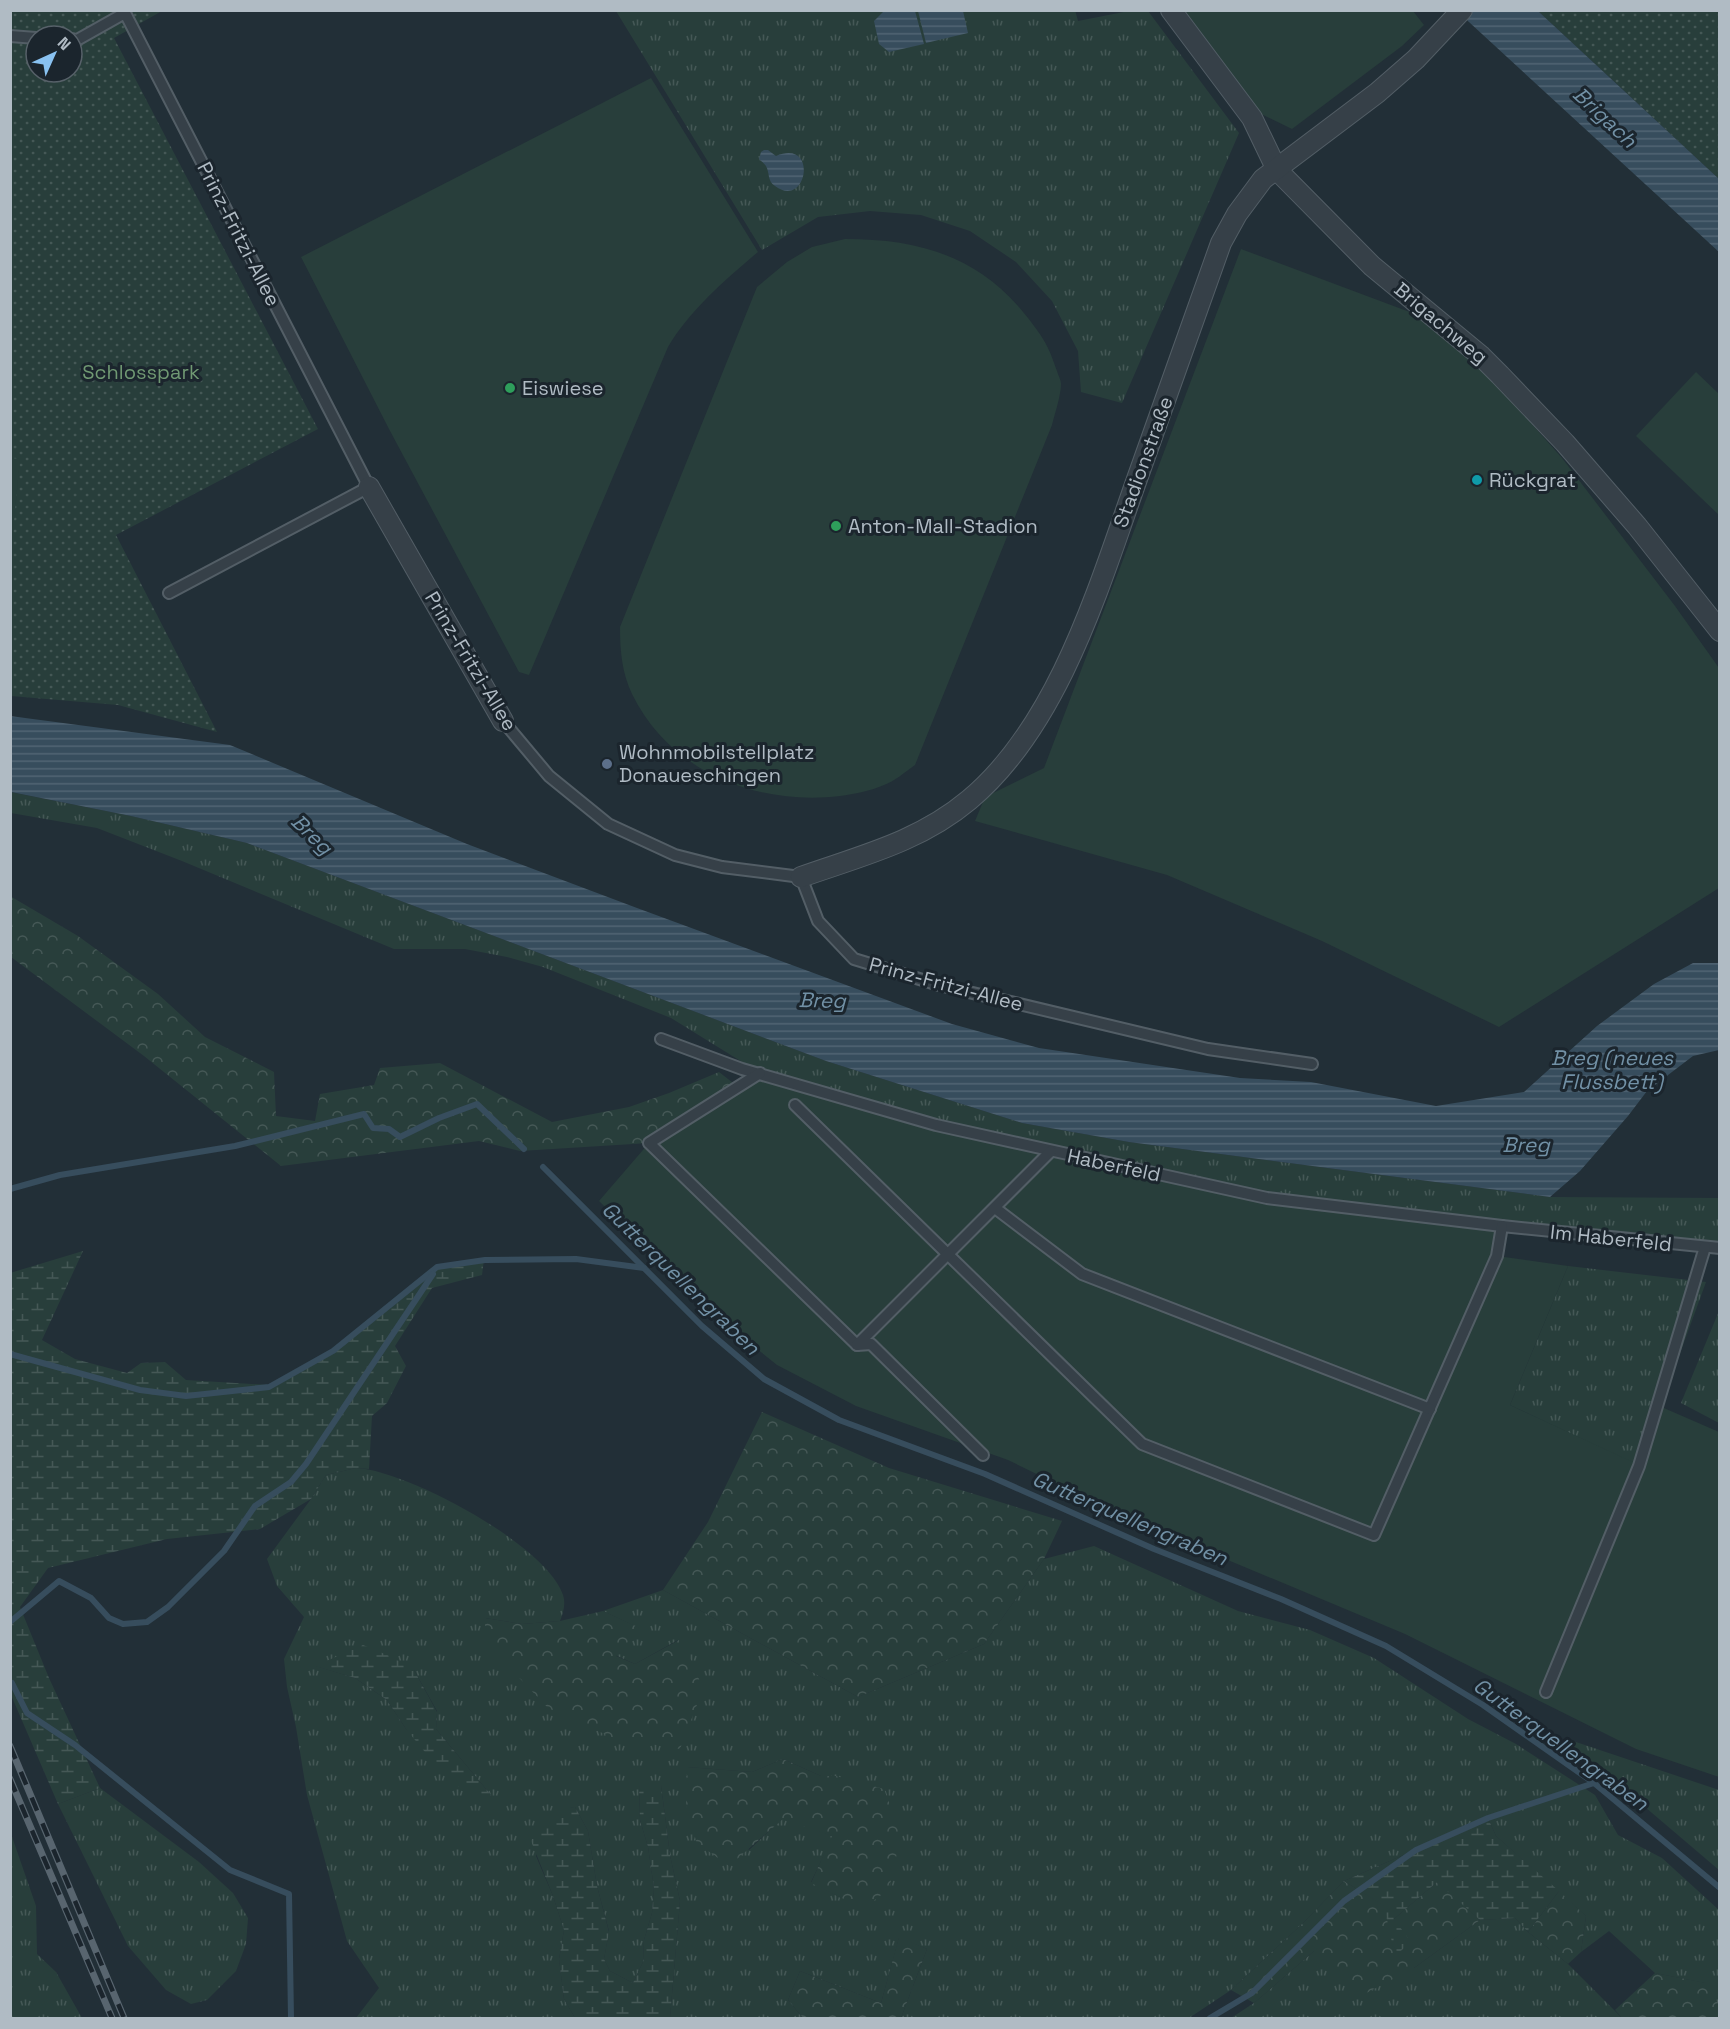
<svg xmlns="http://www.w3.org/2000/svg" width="1730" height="2029" font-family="'Space Grotesk',sans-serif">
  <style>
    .grass { fill: url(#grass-tufts); fill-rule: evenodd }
    .forest { fill: url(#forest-crowns) }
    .wetland { fill: url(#wetland-marsh) }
    .park { fill: url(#park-dots); fill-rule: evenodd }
    .garden { fill: #283e3b }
    .water { fill: url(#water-rules) }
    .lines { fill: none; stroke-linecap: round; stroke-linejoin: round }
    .stream { stroke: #374d5d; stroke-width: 6 }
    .lane-casing { stroke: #535e66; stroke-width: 14 }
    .street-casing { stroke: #535e66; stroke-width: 22 }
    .lane { stroke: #364048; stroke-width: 10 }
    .street { stroke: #364048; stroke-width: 20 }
    .rail-casing { stroke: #58656f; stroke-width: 7 }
    .rail { stroke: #1b252d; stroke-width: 4.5; stroke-dasharray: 14; stroke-linecap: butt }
    .leisure-dot { fill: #2e9e5b; stroke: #1b252d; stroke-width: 2 }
    .culture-dot { fill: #0f9aa8; stroke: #1b252d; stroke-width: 2 }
    .service-dot { fill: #5c6f8a; stroke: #1b252d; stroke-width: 2 }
    .labels { text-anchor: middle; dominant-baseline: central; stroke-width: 6; stroke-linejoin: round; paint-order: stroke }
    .street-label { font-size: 20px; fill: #b0bbc4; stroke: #1b252d }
    .park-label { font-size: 20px; fill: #709973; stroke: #1b252d }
    .poi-label { font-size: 20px; fill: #b0bbc4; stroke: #1b252d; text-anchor: start }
    .water-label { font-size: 21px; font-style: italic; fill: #7291a6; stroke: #1b252d }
  </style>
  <defs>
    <pattern id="grass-tufts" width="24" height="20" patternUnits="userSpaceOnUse" patternTransform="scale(1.5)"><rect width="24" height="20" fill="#283e3b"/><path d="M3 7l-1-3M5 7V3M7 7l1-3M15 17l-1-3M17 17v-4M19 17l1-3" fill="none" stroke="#455856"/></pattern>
    <pattern id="forest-crowns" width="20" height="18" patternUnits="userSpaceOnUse" patternTransform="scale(1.5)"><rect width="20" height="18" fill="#283e3b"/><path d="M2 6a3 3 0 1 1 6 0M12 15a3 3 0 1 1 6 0" fill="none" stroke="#455856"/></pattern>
    <pattern id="wetland-marsh" width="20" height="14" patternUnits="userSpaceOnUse" patternTransform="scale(1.5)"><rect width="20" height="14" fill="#283e3b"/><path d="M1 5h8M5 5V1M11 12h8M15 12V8" fill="none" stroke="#455856"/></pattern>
    <pattern id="park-dots" width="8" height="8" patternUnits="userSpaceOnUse" patternTransform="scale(1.5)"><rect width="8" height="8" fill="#283e3b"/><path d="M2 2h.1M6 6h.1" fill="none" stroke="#455856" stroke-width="1.8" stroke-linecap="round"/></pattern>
    <pattern id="water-rules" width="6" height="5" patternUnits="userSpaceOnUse" patternTransform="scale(1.5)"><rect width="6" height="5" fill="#374d5d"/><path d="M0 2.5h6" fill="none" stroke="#516573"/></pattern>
  </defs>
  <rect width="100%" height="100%" fill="#222f37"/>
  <g class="grass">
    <polygon points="1075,10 1078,21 1129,11 1148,11 1239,133 1122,403 1081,392 1078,351 1052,301 1016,262 970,231 921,215 870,211 818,217 762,250 616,11"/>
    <polygon points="10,792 131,816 247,843 826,1061 1022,1123 1129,1142 1550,1197 1719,1198 1719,1248 1267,1198 1058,1153 760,1073 671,1018 543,967 507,957 465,949 394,949 182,861 97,828 11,813"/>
    <polygon points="1568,1266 1706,1282 1639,1466 1510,1405"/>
    <polygon points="1719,1311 1719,1423 1681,1403"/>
    <path d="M356,1468C406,1470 547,1545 563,1595C566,1604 563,1613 560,1621L522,1624L485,1618L611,1737L678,1640L635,1664L615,1655L639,1628L603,1611L663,1590L858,1697L984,1644L1044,1559L1094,1546L1238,1611L1310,1630L1374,1658L1468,1719L1516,1744L1595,1795L1618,1835L1662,1858L1719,1910V2006L1705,1983L1655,1973L1609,1931L1581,1952L1586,1916L1496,1836L1488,1818L1344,1881L1300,1926L1231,1990L1189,2018H901L927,1949L899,1938L881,2003L800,1971L788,2000L803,2018H670L680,1901L670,1855L661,1785H639L640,1820L648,1847L654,1888L652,1913L644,1940L643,1962L633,1983L610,1971L604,1959L609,1931L597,1886L588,1831L575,1807C548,1810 545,1834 536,1856L553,1896L564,1930L559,1959L564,1999L575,2018H356L379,1988L347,1941L307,1795L296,1727L287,1687L284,1659L304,1617L277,1586L267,1559L311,1499L326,1475ZM316,1666L414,1670L437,1711L436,1729L491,1795L406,1729L387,1700L355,1678ZM783,1759L821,1776H836L841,1898L811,1882L833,1836L783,1818L749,1850L687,1767L752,1772Z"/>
    <polygon points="1564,1738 1719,1790 1719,1870"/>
    <polygon points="100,1788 199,1862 233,1893 248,1918 246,1944 236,1971 207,2000 191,2004 166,1990 128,1946 58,1804"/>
    <polygon points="10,1831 36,1906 37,1954 56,1972 82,2018 11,2018"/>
    <polygon points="1515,1918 1528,1932 1568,1964 1622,2018 1231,2018 1254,2003 1314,1951 1414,1968 1480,1920"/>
  </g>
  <g class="forest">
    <polygon points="10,896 78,936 158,994 205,1037 274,1072 276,1116 315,1121 320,1094 374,1085 380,1068 440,1063 552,1122 629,1107 669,1093 719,1072 737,1086 649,1143 520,1151 479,1141 281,1166 144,1056 11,957"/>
    <polygon points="762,1412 889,1468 1062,1521 1044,1559 984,1644 858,1697 663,1590 708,1522"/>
    <polygon points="603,1611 640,1628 616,1656 635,1664 679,1640 692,1662 703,1689 680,1749 611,1737 548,1708 485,1642 485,1618 522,1624 560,1621"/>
    <polygon points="783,1759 821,1776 836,1776 884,1789 901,1835 889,1889 868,1905 841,1898 811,1883 832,1836 783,1819 729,1866 697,1843 686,1811 687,1767 752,1772"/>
    <polygon points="1344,1881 1385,1906 1394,1919 1438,1881 1480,1920 1414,1968 1357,1998 1314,1951 1254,2003 1231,1990 1300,1926"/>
    <polygon points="1559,1891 1586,1916 1581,1952 1568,1964 1528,1932"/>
    <polygon points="899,1937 927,1949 901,2018 803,2018 788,2000 800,1971 881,2003"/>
    <polygon points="1655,1973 1706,1983 1719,2006 1719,2018 1622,2018 1615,2010"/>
  </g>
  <g class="wetland">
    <polygon points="83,1251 42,1340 75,1359 127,1373 141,1363 165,1362 186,1380 269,1385 332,1349 436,1266 484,1259 482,1275 432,1288 395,1346 406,1366 387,1403 372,1416 369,1469 356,1468 326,1475 311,1499 260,1529 167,1539 48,1568 20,1607 49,1678 100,1788 58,1804 11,1695 10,1273"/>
    <polygon points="363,1645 392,1657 414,1670 437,1712 436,1729 491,1795 486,1800 462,1790 434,1763 406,1729 387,1700 355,1678 315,1666"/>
    <polygon points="639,1785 661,1785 670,1855 680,1901 670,2018 575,2018 564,1999 559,1959 564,1930 553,1896 531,1841 537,1830 562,1808 575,1807 588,1831 597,1886 609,1932 604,1959 610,1971 633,1983 643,1962 644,1940 652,1913 654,1888 648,1847 640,1820"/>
    <polygon points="1488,1818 1496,1836 1559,1891 1528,1932 1515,1918 1480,1920 1437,1882 1394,1919 1411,1942 1395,1956 1384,1906 1344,1881"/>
  </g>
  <g class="park">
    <path d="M10,11H162L114,38L318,429L116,535L217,732L118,705L11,696ZM36,36H72V72H36Z"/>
    <polygon points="1538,11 1719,11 1719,179"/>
  </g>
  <g class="garden">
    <polygon points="1185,11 1413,11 1424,25 1402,46 1292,129 1261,114"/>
    <path d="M651,78L758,252C726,279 689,311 668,347L529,675L519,672L389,429L301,257Z"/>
    <path d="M845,239C925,239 986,259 1034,326C1047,343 1050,351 1057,371C1058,375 1061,380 1061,384C1061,395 1055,413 1052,425L915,765C905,772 895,781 884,785C871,791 854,794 840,796C757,806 670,772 632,694C622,673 620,651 620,627L757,287L787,262L812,247Z"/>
    <polygon points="1241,249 1423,317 1490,377 1562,458 1675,606 1719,668 1719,888 1499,1027 1322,941 1167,875 975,821 985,797 1044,768"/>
    <polygon points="1696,372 1719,394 1719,515 1636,436"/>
    <polygon points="11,458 20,459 11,552 10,458"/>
    <polygon points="760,1073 936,1125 1267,1198 1502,1226 1497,1256 1568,1266 1510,1405 1639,1465 1657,1405 1719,1432 1719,1777 1636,1749 1405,1634 1125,1517 1008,1460 856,1406 777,1365 710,1311 599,1201 649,1143"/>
  </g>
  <g class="water">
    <polygon points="884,11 915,11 924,44 889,52 879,44 874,21"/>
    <polygon points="918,11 963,11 968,33 926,43"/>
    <polygon points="1457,11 1538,11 1719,179 1719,252"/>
    <path d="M764,150H768L776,156C819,138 807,210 775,186C767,181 770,173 766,166C764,163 761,161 759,159L761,152Z"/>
    <polygon points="10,716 230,745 467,844 637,908 952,1024 1039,1048 1240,1078 1311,1082 1436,1106 1524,1092 1597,1026 1654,984 1693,963 1719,963 1719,1050 1693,1056 1647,1091 1628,1116 1580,1171 1550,1197 1129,1142 1022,1123 826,1061 247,843 131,816 11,792"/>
  </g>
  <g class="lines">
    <g class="stream">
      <polyline points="543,1167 702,1326 764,1379 839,1420 985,1474 1154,1549 1281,1599 1386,1646 1483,1705 1594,1783 1720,1888"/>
      <polyline points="10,1189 60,1175 235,1146 364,1114 373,1128 389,1129 400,1137 439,1118 477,1104 524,1149"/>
      <polyline points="10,1354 140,1390 186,1396 269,1387 333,1351 437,1267 485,1260 576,1259 644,1268"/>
      <polyline points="10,1622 59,1581 91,1598 109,1618 123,1624 147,1622 168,1607 224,1551 255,1506 291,1482 306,1464 433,1274"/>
      <polyline points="12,1683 27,1713 75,1745 230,1870 289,1894 291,2018"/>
      <polyline points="1210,2018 1252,1993 1344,1901 1416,1850 1488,1818 1594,1783"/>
    </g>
    <g class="lane-casing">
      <g id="lane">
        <polyline points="10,36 36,38"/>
        <polyline points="72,39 77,40 125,13 369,487 169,593"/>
        <polyline points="503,721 549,776 608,824 675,855 722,867 801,877 818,921 854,959 939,985 1208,1049 1312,1064"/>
        <polyline points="661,1039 742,1069 936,1125 1267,1198 1502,1226 1720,1248"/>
        <polyline points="760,1073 649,1143 857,1345 871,1344 983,1455"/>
        <polyline points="795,1105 1142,1444 1374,1535 1497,1256 1502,1226"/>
        <polyline points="995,1208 1082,1274 1430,1409"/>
        <polyline points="857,1345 1051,1151"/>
        <polyline points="1546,1692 1639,1466 1705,1247"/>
      </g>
    </g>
    <g class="street-casing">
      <g id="street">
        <polyline points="1171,10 1252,118 1277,170 1372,266 1481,356 1500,375 1565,443 1637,526 1720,631"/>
        <polyline points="369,487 503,721"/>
        <path d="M801,877C860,856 919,842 969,800C1059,725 1099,586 1137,479C1165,400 1193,322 1221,243L1237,214L1263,179L1377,93L1416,59L1462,10"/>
      </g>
    </g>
    <use href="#lane" class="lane"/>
    <use href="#street" class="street"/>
    <g class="rail-casing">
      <g id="rail">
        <polyline points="10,1746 124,2018"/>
        <polyline points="10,1779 112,2018"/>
      </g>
    </g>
    <use href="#rail" class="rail"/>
  </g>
  <g class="leisure-dot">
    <circle cx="510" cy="388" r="6"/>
    <circle cx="836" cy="526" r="6"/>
  </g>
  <circle class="culture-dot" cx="1477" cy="480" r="6"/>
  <circle class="service-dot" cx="607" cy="764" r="6"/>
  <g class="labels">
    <g class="street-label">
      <text transform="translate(239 234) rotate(63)">Prinz-Fritzi-Allee</text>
      <text transform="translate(1441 323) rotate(40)">Brigachweg</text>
      <text transform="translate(1143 462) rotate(-70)">Stadionstraße</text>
      <text transform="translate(471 661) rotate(59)">Prinz-Fritzi-Allee</text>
      <text transform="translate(946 984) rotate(15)">Prinz-Fritzi-Allee</text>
      <text transform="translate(1114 1165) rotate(12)">Haberfeld</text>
      <text transform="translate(1611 1238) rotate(6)">Im Haberfeld</text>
    </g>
    <g class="park-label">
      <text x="141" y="372">Schlosspark</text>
    </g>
    <g class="poi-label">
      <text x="522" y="388">Eiswiese</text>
      <text x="1489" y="480">Rückgrat</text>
      <text x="848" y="526">Anton-Mall-Stadion</text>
      <text x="619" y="752">Wohnmobilstellplatz<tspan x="619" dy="23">Donaueschingen</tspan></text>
    </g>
    <g class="water-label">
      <text transform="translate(1605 117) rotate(43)">Brigach</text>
      <text transform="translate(312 834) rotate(44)">Breg</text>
      <text transform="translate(822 1000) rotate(1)">Breg</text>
      <text x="1612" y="1057">Breg (neues<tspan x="1612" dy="24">Flussbett)</tspan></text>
      <text x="1526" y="1144">Breg</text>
      <text transform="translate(681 1278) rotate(44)">Gutterquellengraben</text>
      <text transform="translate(1130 1518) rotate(23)">Gutterquellengraben</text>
      <text transform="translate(1561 1744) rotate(36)">Gutterquellengraben</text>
    </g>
  </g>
  <rect width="1730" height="2029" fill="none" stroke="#b0bbc4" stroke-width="24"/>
  <g transform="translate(54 54) rotate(45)"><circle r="28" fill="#1b252d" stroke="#576169" stroke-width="1.5"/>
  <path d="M0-4.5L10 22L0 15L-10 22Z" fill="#89c2f1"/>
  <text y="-9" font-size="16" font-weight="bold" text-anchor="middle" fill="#b0bbc4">N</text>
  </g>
</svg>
